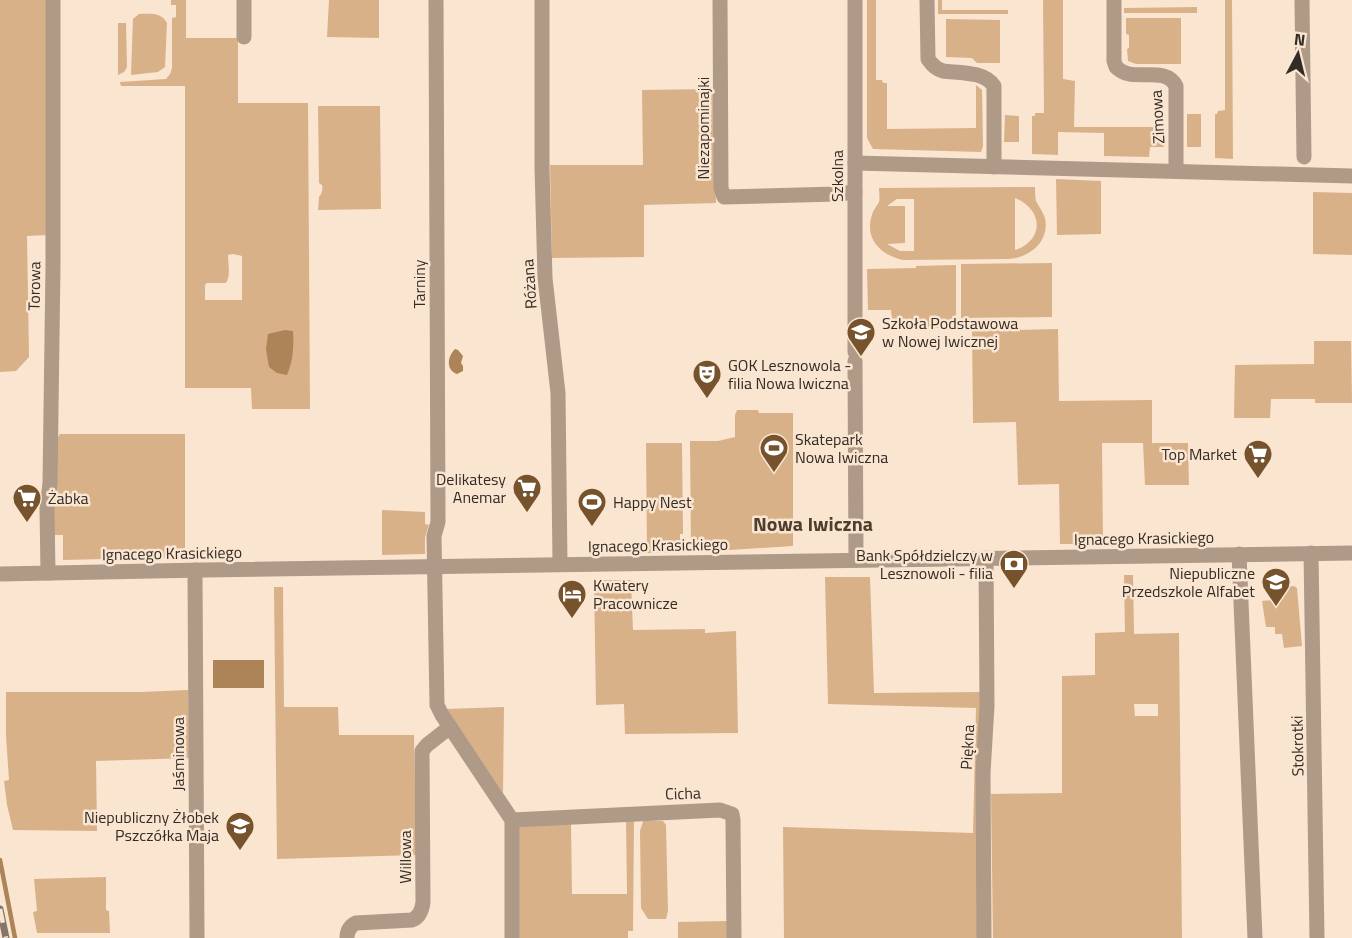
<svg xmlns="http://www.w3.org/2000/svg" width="1352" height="938" font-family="'Titillium Web',sans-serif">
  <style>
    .green { fill: #d9b189; fill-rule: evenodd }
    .water { fill: #ad8358 }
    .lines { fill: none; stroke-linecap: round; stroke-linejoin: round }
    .stream { stroke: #ad8358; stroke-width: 4.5 }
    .minor { stroke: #ae9a87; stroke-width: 15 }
    .tertiary { stroke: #ae9a87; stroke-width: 15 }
    .rail-casing { stroke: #84776a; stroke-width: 7 }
    .rail { stroke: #fae5d1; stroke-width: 4.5; stroke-dasharray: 14; stroke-linecap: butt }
    .labels { text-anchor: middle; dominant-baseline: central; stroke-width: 5; stroke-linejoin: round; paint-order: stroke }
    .street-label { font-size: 16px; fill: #332b24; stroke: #fae5d1 }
    .poi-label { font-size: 16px; fill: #332b24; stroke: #fae5d1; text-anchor: start }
    .quarter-label { font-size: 20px; font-weight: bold; fill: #4e3e2e; stroke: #fae5d1 }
  </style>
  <rect width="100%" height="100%" fill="#fae5d1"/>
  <g class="green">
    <polygon points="0,0 48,0 47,235 27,236 29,357 16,371 0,372"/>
    <path d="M171,0H186V38H238V103H308L310,409H252L251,388H185V86H121L120,82L166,79L170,74L172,68V18L176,17V5H171ZM233,254L242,256V300H205V285L207,283H226C231,275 228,264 228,255Z"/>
    <polygon points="329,0 379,0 379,38 327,37"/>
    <polygon points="867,0 876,0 876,80 882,80 883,83 887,83 887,129 976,128 976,85 982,90 983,146 981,152 873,149 867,138"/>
    <polygon points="938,0 942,0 942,10 1008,10 1008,14 938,14"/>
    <polygon points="1043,0 1063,0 1063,79 1075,81 1074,127 1165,127 1164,147 1150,147 1149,157 1104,156 1104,133 1058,132 1058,155 1032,154 1032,116 1035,116 1035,113 1044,113"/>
    <polygon points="1225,0 1232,0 1233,159 1215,158 1215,114 1217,114 1218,111 1225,110"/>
    <polygon points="1197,7 1197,13 1124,13 1124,8"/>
    <path d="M139,14C150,14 161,12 167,23L165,67L158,72L131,75L133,19Z"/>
    <polygon points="1126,18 1181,18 1181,64 1136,64 1128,61 1127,49 1129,48 1129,35 1126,34"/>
    <polygon points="946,19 1000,20 1000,63 977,63 972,58 946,57"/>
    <polygon points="126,23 127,67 124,72 118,75 118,23"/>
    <polygon points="714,89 716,203 644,205 644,257 552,258 550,165 643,165 642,90"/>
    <path d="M318,106H380L381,209L318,210L319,197C322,193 323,190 322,185L319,183Z"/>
    <rect x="1187" y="114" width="14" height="33"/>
    <polygon points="1005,115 1019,116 1019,142 1004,142"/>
    <polygon points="1056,179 1101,181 1101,234 1057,235"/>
    <path d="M1035,187C1035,191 1035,197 1036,201C1039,207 1043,212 1045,218C1050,242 1029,258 1008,259L903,260C881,255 864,239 872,215C873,210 877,206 879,202C880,198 879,192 879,188ZM1015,198C1043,209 1045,240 1015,250ZM897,199H914V251H900L887,244L905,243V206H887Z"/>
    <polygon points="1313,192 1352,193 1352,255 1313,254"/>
    <polygon points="1052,263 1052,317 961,318 961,264"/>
    <polygon points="956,265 956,328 904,328 892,321 891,310 868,310 867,269 916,268 916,266"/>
    <polygon points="1058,329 1059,401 1152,400 1152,443 1188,443 1189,485 1145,485 1143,443 1102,443 1103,543 1086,542 1077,544 1060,544 1059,484 1018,485 1016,422 973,423 972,331"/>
    <polygon points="1314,341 1351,341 1352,403 1315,403 1315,399 1271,399 1270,418 1234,418 1235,365 1314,364"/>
    <polygon points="737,410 758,410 759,413 793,413 793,546 715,551 714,545 704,546 703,551 691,551 690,441 718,441 735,437 735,415"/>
    <polygon points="60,434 185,434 185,557 63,560 63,535 54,535 54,444"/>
    <polygon points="646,443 682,443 683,534 680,534 680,552 647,553"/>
    <polygon points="382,510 425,512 425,524 429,525 425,537 425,554 382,555"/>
    <path d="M1124,575H1133L1134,634L1179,633L1182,938H993L991,794L1062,793V676L1095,675V633L1125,632ZM1134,704H1158V716H1135Z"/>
    <polygon points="825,577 870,577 874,693 982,692 979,938 784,938 783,827 973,833 976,708 828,704"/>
    <polygon points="594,580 631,580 633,630 705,629 705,633 736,631 738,733 625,734 624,704 596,705"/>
    <polygon points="1294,586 1297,588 1302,646 1284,648 1282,634 1275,634 1275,627 1266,627 1262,601 1280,599 1279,588"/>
    <polygon points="274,587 283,587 284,707 338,707 339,735 414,735 416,855 277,859"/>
    <polygon points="188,690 189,758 96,761 97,831 13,830 7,805 4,781 9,780 6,736 6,692 140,692"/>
    <polygon points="504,707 503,793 446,709"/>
    <polygon points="626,819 634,821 633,931 628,931 628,938 518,938 518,826 571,822 572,894 627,894"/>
    <polygon points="643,821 663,821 666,825 668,911 666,919 648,919 641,908 640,831"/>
    <polygon points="106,877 106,910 109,911 110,933 37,933 33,912 37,911 34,879"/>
    <polygon points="727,921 727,938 678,938 678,922"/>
  </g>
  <g class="water">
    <path d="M285,330L293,331C294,347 293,361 287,375L277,373L269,367L266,349L268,334Z"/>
    <path d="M455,349L458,350L463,356L461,363L463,366V371L457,374C446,370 447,357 455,349Z"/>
    <rect x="213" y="660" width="51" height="28"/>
  </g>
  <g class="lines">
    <polyline class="stream" points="0,860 15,938"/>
    <g class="minor">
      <polyline points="436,0 438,522 434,536 437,705 442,715 512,820 512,938"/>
      <polyline points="542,0 542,167 545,278 558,393 560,564"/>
      <polyline points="720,0 721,188 724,197 837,194 855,192"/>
      <path d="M927,0L928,59C932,65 936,69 943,71C959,73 984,71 994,86V167"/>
      <path d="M1114,0V61L1116,67C1120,71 1124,73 1129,74C1145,77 1167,69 1176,86V171"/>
      <polyline points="1302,0 1304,157"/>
      <polyline points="244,37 244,0"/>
      <polyline points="855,163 1352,176"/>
      <polyline points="855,352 855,0"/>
      <polyline points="855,361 856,560"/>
      <polyline points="1311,553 1317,938"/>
      <polyline points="1239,554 1255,938"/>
      <polyline points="195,570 197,938"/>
      <polyline points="48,573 47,509 50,483 53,265 53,0"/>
      <polyline points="512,820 720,810 732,814 733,820 734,938"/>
      <path d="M347,938C347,931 350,926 356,923L412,920C420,917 422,910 423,902L422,751L427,745L450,727"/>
      <polyline points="984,938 983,773 987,706 986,558"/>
    </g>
    <polyline class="tertiary" points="0,574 204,570 1352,553"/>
    <g class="rail-casing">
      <polyline id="rail" points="0,909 6,938"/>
    </g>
    <use href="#rail" class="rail"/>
  </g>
  <defs>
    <g id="school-pin" transform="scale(1.5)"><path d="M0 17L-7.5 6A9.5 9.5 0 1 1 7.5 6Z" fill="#77532d" stroke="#fae5d1"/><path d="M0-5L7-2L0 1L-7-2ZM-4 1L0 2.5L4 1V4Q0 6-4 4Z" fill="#fff"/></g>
    <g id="theatre-pin" transform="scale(1.5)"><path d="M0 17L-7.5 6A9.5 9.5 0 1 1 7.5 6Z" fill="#77532d" stroke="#fae5d1"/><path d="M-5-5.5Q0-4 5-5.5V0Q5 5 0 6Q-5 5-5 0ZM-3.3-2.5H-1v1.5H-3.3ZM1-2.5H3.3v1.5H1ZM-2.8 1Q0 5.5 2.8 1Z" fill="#fff"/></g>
    <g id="stadium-pin" transform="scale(1.5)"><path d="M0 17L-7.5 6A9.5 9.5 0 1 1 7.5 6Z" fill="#77532d" stroke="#fae5d1"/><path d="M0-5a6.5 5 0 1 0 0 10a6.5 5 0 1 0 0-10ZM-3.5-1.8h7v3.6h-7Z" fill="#fff"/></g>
    <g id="supermarket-pin" transform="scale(1.5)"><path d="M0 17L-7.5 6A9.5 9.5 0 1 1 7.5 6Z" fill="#77532d" stroke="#fae5d1"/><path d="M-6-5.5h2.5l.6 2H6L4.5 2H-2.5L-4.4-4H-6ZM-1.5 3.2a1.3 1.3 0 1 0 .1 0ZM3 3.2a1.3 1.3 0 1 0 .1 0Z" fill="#fff"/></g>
    <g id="bank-pin" transform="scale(1.5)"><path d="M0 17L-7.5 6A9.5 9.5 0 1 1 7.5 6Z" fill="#77532d" stroke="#fae5d1"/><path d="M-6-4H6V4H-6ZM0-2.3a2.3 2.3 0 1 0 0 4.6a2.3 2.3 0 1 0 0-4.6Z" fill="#fff"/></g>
    <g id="hotel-pin" transform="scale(1.5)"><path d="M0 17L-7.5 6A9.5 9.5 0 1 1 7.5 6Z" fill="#77532d" stroke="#fae5d1"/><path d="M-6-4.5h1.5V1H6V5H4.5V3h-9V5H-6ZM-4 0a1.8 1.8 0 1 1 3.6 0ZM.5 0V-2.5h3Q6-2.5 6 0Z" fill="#fff"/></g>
  </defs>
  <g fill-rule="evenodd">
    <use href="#school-pin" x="861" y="332"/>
    <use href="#theatre-pin" x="707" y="374"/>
    <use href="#stadium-pin" x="774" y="448"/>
    <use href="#supermarket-pin" x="1258" y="454"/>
    <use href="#supermarket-pin" x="527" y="488"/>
    <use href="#supermarket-pin" x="27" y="498"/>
    <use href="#stadium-pin" x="592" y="502"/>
    <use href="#bank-pin" x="1014" y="564"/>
    <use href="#school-pin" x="1276" y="582"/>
    <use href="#hotel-pin" x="572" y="594"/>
    <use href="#school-pin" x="240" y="826"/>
  </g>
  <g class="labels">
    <g class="street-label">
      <text transform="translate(1157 117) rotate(-93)">Zimowa</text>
      <text transform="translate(703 128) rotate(-90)">Niezapominajki</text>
      <text transform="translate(837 176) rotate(-90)">Szkolna</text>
      <text transform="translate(419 284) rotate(-90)">Tarniny</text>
      <text transform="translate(529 284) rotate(-94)">Różana</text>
      <text transform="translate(34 286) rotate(-89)">Torowa</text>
      <text transform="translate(1144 538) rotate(-1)">Ignacego Krasickiego</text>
      <text transform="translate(658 545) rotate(-1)">Ignacego Krasickiego</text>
      <text transform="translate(172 553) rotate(-1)">Ignacego Krasickiego</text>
      <text transform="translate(1297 746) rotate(-91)">Stokrotki</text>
      <text transform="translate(967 747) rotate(-87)">Piękna</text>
      <text transform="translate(178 754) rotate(-90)">Jaśminowa</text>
      <text transform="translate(683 793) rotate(-2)">Cicha</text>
      <text transform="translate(405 857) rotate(-90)">Willowa</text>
    </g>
    <g class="poi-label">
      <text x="882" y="323">Szkoła Podstawowa<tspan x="882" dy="18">w Nowej Iwicznej</tspan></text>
      <text x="728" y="365">GOK Lesznowola -<tspan x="728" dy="18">filia Nowa Iwiczna</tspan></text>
      <text x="795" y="439">Skatepark<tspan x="795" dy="18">Nowa Iwiczna</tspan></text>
      <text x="1237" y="454" text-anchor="end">Top Market</text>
      <text x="506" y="479" text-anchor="end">Delikatesy<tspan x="506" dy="18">Anemar</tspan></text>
      <text x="48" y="498">Żabka</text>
      <text x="613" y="502">Happy Nest</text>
      <text x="993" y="555" text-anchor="end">Bank Spółdzielczy w<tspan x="993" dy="18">Lesznowoli - filia</tspan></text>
      <text x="1255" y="573" text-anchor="end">Niepubliczne<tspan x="1255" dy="18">Przedszkole Alfabet</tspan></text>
      <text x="593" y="585">Kwatery<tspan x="593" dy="18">Pracownicze</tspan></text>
      <text x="219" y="817" text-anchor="end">Niepubliczny Żłobek<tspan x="219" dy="18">Pszczółka Maja</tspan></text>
    </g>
    <g class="quarter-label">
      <text x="813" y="523">Nowa Iwiczna</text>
    </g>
  </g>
  <g transform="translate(1298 54) rotate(7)" stroke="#fae5d1" stroke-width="4.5" paint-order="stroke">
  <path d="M0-4.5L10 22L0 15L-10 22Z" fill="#332b24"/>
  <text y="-9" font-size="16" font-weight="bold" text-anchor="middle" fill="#332b24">N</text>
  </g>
</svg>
